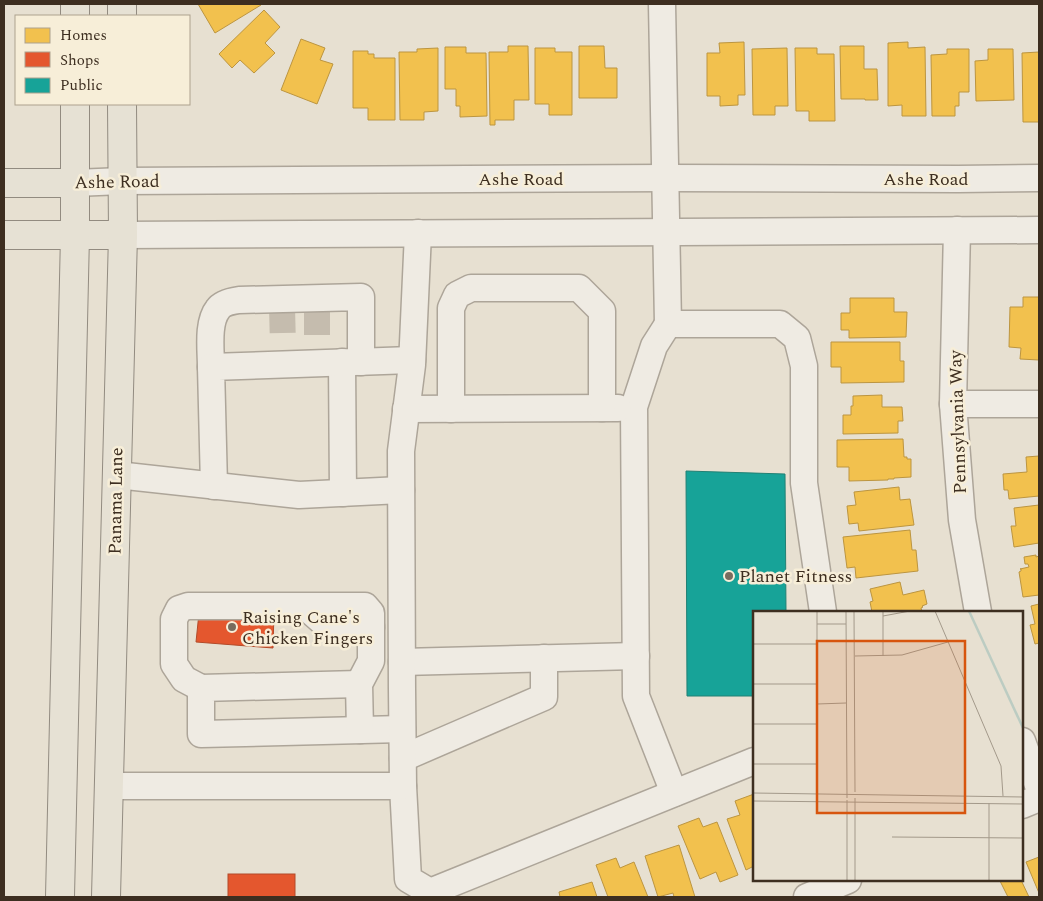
<svg xmlns="http://www.w3.org/2000/svg" width="1043" height="901" font-family="Spectral,serif">
  <style>
    .homes { fill: #f2c14e; stroke: #bc9540 }
    .shops { fill: #e4572e; stroke: #b24b2a }
    .public { fill: #17a398; stroke: #228074 }
    .lines { fill: none; stroke-linecap: round; stroke-linejoin: round }
    .minor-tunnel { stroke: #c5bcae; stroke-width: 26; stroke-dasharray: 26 13; stroke-linecap: butt }
    .minor-casing { stroke: #ada599; stroke-width: 29 }
    .major-casing { stroke: #928b80; stroke-width: 30 }
    .minor { stroke: #efebe3; stroke-width: 26 }
    .major { stroke: #e6e1d4; stroke-width: 28 }
    .poi-dot { fill: #786c5e; stroke: #f7eed8; stroke-width: 2 }
    .labels { text-anchor: middle; dominant-baseline: central; stroke-width: 5; stroke-linejoin: round; paint-order: stroke }
    .street-label { font-size: 18px; fill: #3d2e20; stroke: #f7eed8 }
    .poi-label { font-size: 18px; fill: #3d2e20; stroke: #f7eed8; text-anchor: start }
    .inset-river { fill: none; stroke: #bcccc2; stroke-width: 2.5 }
    .inset-road { fill: none; stroke: #a3998a; stroke-width: 1 }
    .view { fill: #d7550e; fill-opacity: 0.15; stroke: #d7550e; stroke-width: 2.5 }
    .inset-edge { fill: none; stroke: #3d2e20; stroke-width: 2.5 }
  </style>
  <rect width="100%" height="100%" fill="#e7e0d1"/>
  <g class="homes">
    <polygon points="198,4 260,4 261,5 215,33"/>
    <polygon points="264,10 280,27 265,43 275,53 254,73 240,60 232,68 219,54"/>
    <polygon points="301,39 325,48 320,60 333,64 317,104 281,90"/>
    <polygon points="744,42 745,95 738,95 738,105 720,106 720,96 707,96 707,53 720,53 719,43"/>
    <polygon points="908,42 908,48 925,47 926,116 902,116 902,105 888,106 888,43"/>
    <polygon points="508,46 528,46 529,100 514,100 514,120 495,120 495,125 490,125 489,52 508,52"/>
    <polygon points="579,46 604,46 605,68 617,68 617,98 579,98"/>
    <polygon points="840,46 864,46 864,69 877,69 878,100 865,100 865,99 841,99"/>
    <polygon points="445,47 466,47 466,53 486,53 487,116 460,117 460,106 456,106 456,89 445,89"/>
    <polygon points="438,48 438,111 424,112 424,120 400,120 399,52 417,52 417,49"/>
    <polygon points="535,48 555,48 555,52 572,52 572,115 549,115 549,104 535,104"/>
    <polygon points="787,48 788,106 775,106 775,115 753,115 752,49"/>
    <polygon points="795,48 817,48 817,54 834,54 835,121 809,121 809,111 796,111"/>
    <polygon points="947,49 969,49 969,92 959,92 959,106 955,106 955,116 932,116 931,55 947,54"/>
    <polygon points="988,49 1013,49 1014,100 976,101 975,61 988,60"/>
    <polygon points="353,51 368,51 368,54 374,54 374,58 395,58 395,120 368,120 368,108 353,108"/>
    <polygon points="1039,52 1039,122 1023,122 1022,53"/>
    <polygon points="1023,297 1039,297 1039,360 1020,359 1021,348 1009,347 1010,307 1023,307"/>
    <polygon points="850,298 894,298 894,312 907,312 906,337 849,338 849,330 841,330 841,313 850,313"/>
    <polygon points="831,342 900,342 900,361 904,361 904,382 841,383 841,367 831,367"/>
    <polygon points="882,395 882,407 902,407 903,421 898,421 898,433 843,434 843,415 851,415 851,406 853,406 853,396"/>
    <polygon points="903,439 904,457 907,457 907,459 911,459 911,477 894,478 894,479 888,479 888,480 849,481 849,467 837,467 837,440"/>
    <polygon points="1039,456 1039,496 1009,499 1008,490 1004,490 1003,474 1027,472 1026,457"/>
    <polygon points="899,487 900,500 910,499 914,525 859,531 858,523 849,524 847,506 856,505 854,492"/>
    <polygon points="1039,505 1039,543 1014,547 1011,526 1016,526 1014,508"/>
    <polygon points="910,530 912,550 916,550 918,571 856,578 855,567 847,568 843,537"/>
    <polygon points="1036,555 1036,557 1039,556 1039,595 1023,597 1019,572 1021,571 1021,569 1020,569 1029,567 1028,564 1025,564 1024,557"/>
    <polygon points="900,582 903,595 924,590 927,604 922,606 923,607 921,608 922,612 872,612 870,602 873,601 870,589"/>
    <polygon points="1039,604 1039,643 1035,644 1030,625 1035,624 1031,606"/>
    <polygon points="754,794 754,866 746,870 727,819 740,815 735,801"/>
    <polygon points="699,818 703,827 717,822 738,875 720,882 716,872 700,879 678,826"/>
    <polygon points="679,845 695,897 674,897 673,893 658,897 645,856"/>
    <polygon points="1039,857 1039,893 1026,862"/>
    <polygon points="616,858 620,868 634,862 648,897 608,897 596,865"/>
    <polygon points="1003,880 1021,880 1029,897 1008,897 1000,881"/>
    <polygon points="592,882 597,897 560,897 559,892"/>
  </g>
  <g class="shops">
    <polygon points="274,612 273,648 196,642 199,613"/>
    <rect x="228" y="874" width="67" height="23"/>
  </g>
  <polygon class="public" points="686,471 785,474 786,612 754,612 754,696 687,696"/>
  <g class="lines">
    <g class="minor-tunnel">
      <polyline points="282,307 283,345"/>
      <polyline points="317,309 317,345"/>
    </g>
    <g class="minor-casing">
      <g id="minor">
        <polyline points="662,4 668,324 780,324 797,338 804,366 804,483 823,612"/>
        <polyline points="75,183 122,181 666,178 958,179 1039,178"/>
        <polyline points="957,230 953,404 962,520 978,612"/>
        <polyline points="123,235 1039,230"/>
        <polyline points="668,324 654,346 634,407 636,696 674,793"/>
        <polyline points="342,362 343,493"/>
        <path d="M211,367C211,350 207,323 218,309C222,303 232,301 239,300L361,297V362"/>
        <polyline points="953,404 1039,404"/>
        <polyline points="406,409 618,408"/>
        <polyline points="451,409 451,308 457,295 471,288 579,288 602,311 602,408"/>
        <polyline points="117,475 299,495 401,490"/>
        <polyline points="214,486 211,367 412,360"/>
        <polyline points="307,608 324,623 371,627"/>
        <polyline points="402,662 636,656"/>
        <polyline points="359,684 201,688 201,734 402,729"/>
        <polyline points="201,688 184,679 174,664 174,619 179,609 188,606 365,606 371,613 371,661 359,684 360,730"/>
        <polyline points="1022,741 1039,788"/>
        <polyline points="403,758 544,697 544,658"/>
        <polyline points="109,786 403,786 408,879 430,892 754,761"/>
        <polyline points="403,786 402,689 401,451 412,365 418,233"/>
        <polyline points="1022,805 1039,798"/>
        <polyline points="807,897 848,880"/>
      </g>
    </g>
    <g class="major-casing">
      <g id="major">
        <polyline points="75,4 75,16"/>
        <polyline points="122,16 122,4"/>
        <polyline points="4,183 75,183"/>
        <polyline points="4,235 123,235"/>
        <polyline points="60,897 75,235 75,104"/>
        <polyline points="106,897 123,235 122,104"/>
      </g>
    </g>
    <use href="#minor" class="minor"/>
    <use href="#major" class="major"/>
  </g>
  <g class="poi-dot">
    <circle cx="729" cy="576" r="5"/>
    <circle cx="232" cy="627" r="5"/>
  </g>
  <g class="labels">
    <g class="street-label">
      <text x="521" y="179">Ashe Road</text>
      <text x="926" y="179">Ashe Road</text>
      <text transform="translate(117 182) rotate(-1)">Ashe Road</text>
      <text transform="translate(958 422) rotate(-92)">Pennsylvania Way</text>
      <text transform="translate(116 501) rotate(-89)">Panama Lane</text>
    </g>
    <g class="poi-label">
      <text x="739" y="576">Planet Fitness</text>
      <text x="242" y="617">Raising Cane's<tspan x="242" dy="21">Chicken Fingers</tspan></text>
    </g>
  </g>
  <g transform="translate(753 611)">
    <rect width="270" height="270" fill="#e7e0d1"/>
    <path class="inset-river" d="M216,0L270,117"/>
    <path class="inset-road" d="M93,0L94,187M101,0L102,181M130,0V45M182,0L248,155L250,185M130,5L157,0M64,13H93M0,33H64M102,45L149,44L195,31M0,73H64M64,93L93,92M0,113H64M0,153H64V0M0,182L270,186M0,190L270,193M139,226L270,227M94,270V189M102,270V187M236,270V192"/>
    <path class="view" d="M64,30H212V202H64Z"/>
    <rect width="270" height="270" class="inset-edge"/>
  </g>
  <rect width="1043" height="901" fill="none" stroke="#3d2e20" stroke-width="10"/>
  <rect x="15" y="15" width="175" height="90" fill="#f7eed8" stroke="#ada18e"/>
  <rect x="25" y="28" width="25" height="15" fill="#f2c14e" stroke="#ada18e"/>
  <text x="60" y="40" font-size="15" fill="#3d2e20">Homes</text>
  <rect x="25" y="52" width="25" height="15" fill="#e4572e" stroke="#ada18e"/>
  <text x="60" y="65" font-size="15" fill="#3d2e20">Shops</text>
  <rect x="25" y="78" width="25" height="15" fill="#17a398" stroke="#ada18e"/>
  <text x="60" y="90" font-size="15" fill="#3d2e20">Public</text>
</svg>
